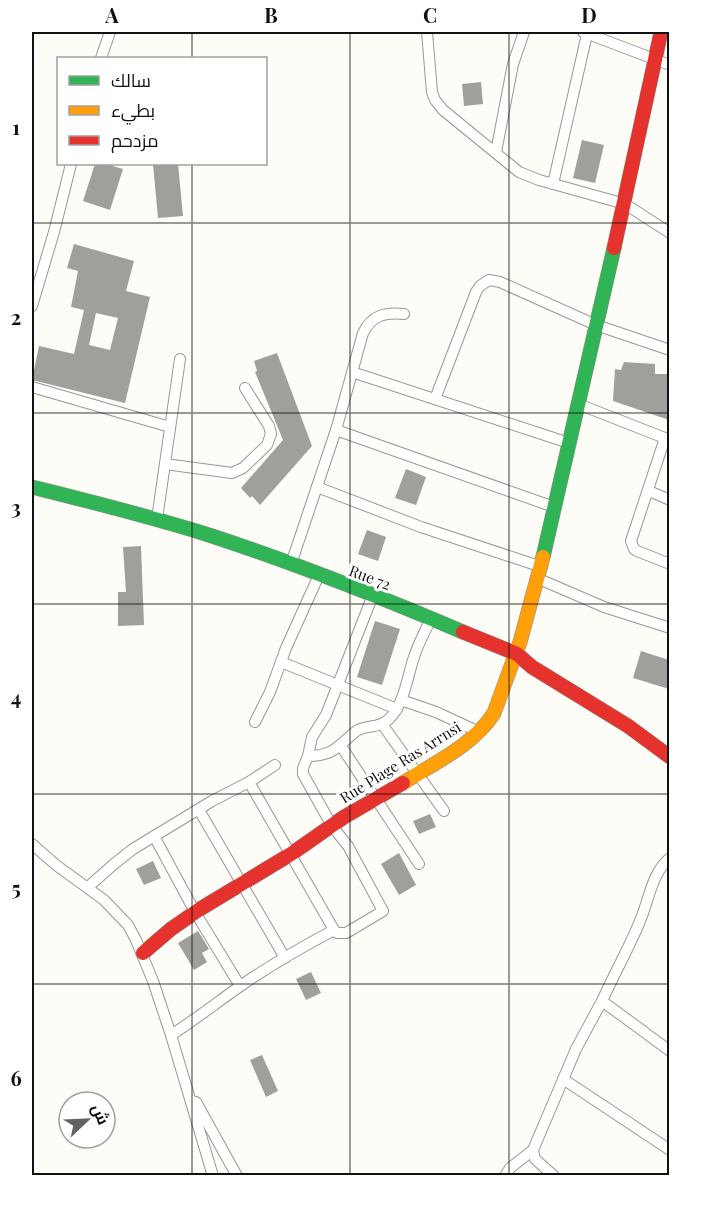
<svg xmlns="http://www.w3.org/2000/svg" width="701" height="1207" font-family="'Playfair Display',Cairo,serif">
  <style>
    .building { fill: #a19f9c; fill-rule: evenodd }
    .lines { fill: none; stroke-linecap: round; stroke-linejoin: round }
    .street-casing { stroke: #979795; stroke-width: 12 }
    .fast-casing { stroke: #8e8d8b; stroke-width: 15 }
    .slow-casing { stroke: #8e8d8b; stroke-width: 15 }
    .jam-casing { stroke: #8e8d8b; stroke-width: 15 }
    .street { stroke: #fffffe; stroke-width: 10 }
    .fast { stroke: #30b455; stroke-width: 14 }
    .slow { stroke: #ff9f0a; stroke-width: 14 }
    .jam { stroke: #e5322d; stroke-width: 14 }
    .grid { fill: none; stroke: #111; stroke-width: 1.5; stroke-opacity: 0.55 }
    .labels { text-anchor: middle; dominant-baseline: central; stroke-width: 6; stroke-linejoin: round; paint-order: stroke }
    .street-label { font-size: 15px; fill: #111; stroke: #fff }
    .neatline { fill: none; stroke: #111; stroke-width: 2 }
    .grid-label { font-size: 20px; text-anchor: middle; font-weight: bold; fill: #111 }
  </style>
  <rect width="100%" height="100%" fill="#fdfcf7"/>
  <g class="building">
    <polygon points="481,82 483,104 464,106 462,84"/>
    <polygon points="582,140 604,145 595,183 573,178"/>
    <polygon points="95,164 106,164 123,169 110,210 83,201"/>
    <polygon points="153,164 178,164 183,216 158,218"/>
    <path d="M74,244L134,261L126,291L150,297L125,403L32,380L39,346L74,354L84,310L71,307L78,271L67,268ZM96,313L118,318L110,350L89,345Z"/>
    <polygon points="277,353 312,446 260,505 252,496 250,498 241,488 283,440 255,372 257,371 254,361"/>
    <polygon points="624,362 655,364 655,374 669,374 669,420 613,401 615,369 621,370"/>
    <polygon points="406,469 426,477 416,505 395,498"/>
    <polygon points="367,530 386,537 378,561 358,554"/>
    <polygon points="141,546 144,625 118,626 118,592 126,592 123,547"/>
    <polygon points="375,621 400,629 382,685 357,677"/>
    <polygon points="641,651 669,660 669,689 633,678"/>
    <polygon points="430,814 436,827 419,834 413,821"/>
    <polygon points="399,853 416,885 399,895 381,864"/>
    <polygon points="153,861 161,878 144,885 136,869"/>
    <polygon points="198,931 209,949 202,953 207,962 194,970 178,943"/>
    <polygon points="311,972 321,993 306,1000 296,979"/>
    <polygon points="262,1055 278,1091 266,1097 250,1060"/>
  </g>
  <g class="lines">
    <g class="street-casing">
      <g id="street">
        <polyline points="427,32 432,92 435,100 443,110 519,172 539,180 625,204 670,233"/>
        <polyline points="583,32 670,65"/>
        <polyline points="101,58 110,32"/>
        <polyline points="496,152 513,64 524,32"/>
        <polyline points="553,184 587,34"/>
        <polyline points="32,306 54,232 71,164"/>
        <polyline points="352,372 569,443"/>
        <polyline points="32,387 170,427"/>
        <polyline points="435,399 476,292 480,286 489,280 500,282 596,325 670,350"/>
        <polyline points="578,404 670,440"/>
        <polyline points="336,430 554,507"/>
        <polyline points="665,438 631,541 634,549 637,551 670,564"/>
        <polyline points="165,464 232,473 243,468 267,445 271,434 269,426 245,388"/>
        <polyline points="317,487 421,527 542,567"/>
        <polyline points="649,491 670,500"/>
        <polyline points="157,519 180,359"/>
        <path d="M291,564L336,430L363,333C372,315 385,312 404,314"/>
        <polyline points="539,579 604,607 670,628"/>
        <polyline points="281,662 397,709"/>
        <polyline points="401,700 436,712 477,731"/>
        <polyline points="255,722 270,692 286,648 319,575"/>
        <polyline points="382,724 444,811"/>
        <polyline points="341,746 419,864"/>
        <polyline points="308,756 312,737 326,715 373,595"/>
        <polyline points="249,782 334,930"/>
        <polyline points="199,810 285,958"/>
        <polyline points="154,836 195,912 240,986"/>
        <polyline points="32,844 56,865 104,900 128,925 136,940 153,981 171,1035 213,1176"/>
        <polyline points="88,887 114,864 133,849 212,801 249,782 275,765"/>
        <path d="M602,1001C614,974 629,948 640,921C649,900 652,872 670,858"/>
        <path d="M171,1035C195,1020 216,1003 239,987C269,966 302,947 334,930L337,933H346L383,911L348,846L332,826L303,774V768L308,756C333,756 337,747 355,732C364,724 379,729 388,720C405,704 407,677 414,657C418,644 425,631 431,619"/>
        <polyline points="563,1079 670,1150"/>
        <polyline points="196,1102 237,1176"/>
        <polyline points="533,1150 535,1159 554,1176"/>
        <polyline points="505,1176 510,1168 533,1150 576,1049 602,1001 670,1051"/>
      </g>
    </g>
    <g class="fast-casing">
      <g id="fast">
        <path d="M32,487C92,502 153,517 212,536C297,564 381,597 463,632"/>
        <polyline points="543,557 614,248"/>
      </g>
    </g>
    <g class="slow-casing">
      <path id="slow" d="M403,783C434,763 474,745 494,713L520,642L543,557"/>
    </g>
    <g class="jam-casing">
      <g id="jam">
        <polyline points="614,248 661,32"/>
        <polyline points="463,632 517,654 532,667 628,726 670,757"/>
        <polyline points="143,953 171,929 200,909 291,854 344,817 403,783"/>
      </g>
    </g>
    <use href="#street" class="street"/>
    <use href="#fast" class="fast"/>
    <use href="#slow" class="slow"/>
    <use href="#jam" class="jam"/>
  </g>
  <path class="grid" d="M192,32V58M350,32V1176M509,32V1176M192,164V1176M32,223H670M32,413H670M32,604H670M32,794H670M32,984H670"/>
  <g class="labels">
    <g class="street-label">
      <text transform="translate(370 577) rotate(21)">Rue 72</text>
      <text transform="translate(400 762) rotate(-32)">Rue Plage Ras Arrnsi</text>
    </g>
  </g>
  <rect width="701" height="1207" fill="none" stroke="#ffffff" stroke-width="66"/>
  <rect x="57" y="57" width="210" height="108" fill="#ffffff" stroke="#a0a0a0" stroke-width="1.5"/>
  <rect x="69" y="76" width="30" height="9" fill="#30b455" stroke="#a0a0a0" stroke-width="1.5"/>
  <text x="111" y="87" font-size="18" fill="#111111">سالك</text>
  <rect x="69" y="106" width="30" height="9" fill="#ff9f0a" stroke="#a0a0a0" stroke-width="1.5"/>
  <text x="111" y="117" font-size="18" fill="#111111">بطيء</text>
  <rect x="69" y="136" width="30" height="9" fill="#e5322d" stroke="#a0a0a0" stroke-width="1.5"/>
  <text x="111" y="147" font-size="18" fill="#111111">مزدحم</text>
  <g transform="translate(87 1120) rotate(67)"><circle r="28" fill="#ffffff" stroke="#a0a0a0" stroke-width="1.5"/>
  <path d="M0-4.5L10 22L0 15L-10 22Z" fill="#646362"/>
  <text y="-9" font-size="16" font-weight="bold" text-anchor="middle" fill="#111111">ش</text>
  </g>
  <rect x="33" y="33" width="635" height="1141" class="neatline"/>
  <g class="grid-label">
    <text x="112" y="23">A</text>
    <text x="271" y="23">B</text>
    <text x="430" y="23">C</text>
    <text x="589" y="23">D</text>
    <text x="16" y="135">1</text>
    <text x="16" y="325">2</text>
    <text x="16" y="515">3</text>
    <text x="16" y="705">4</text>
    <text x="16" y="896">5</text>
    <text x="16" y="1086">6</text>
  </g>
</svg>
